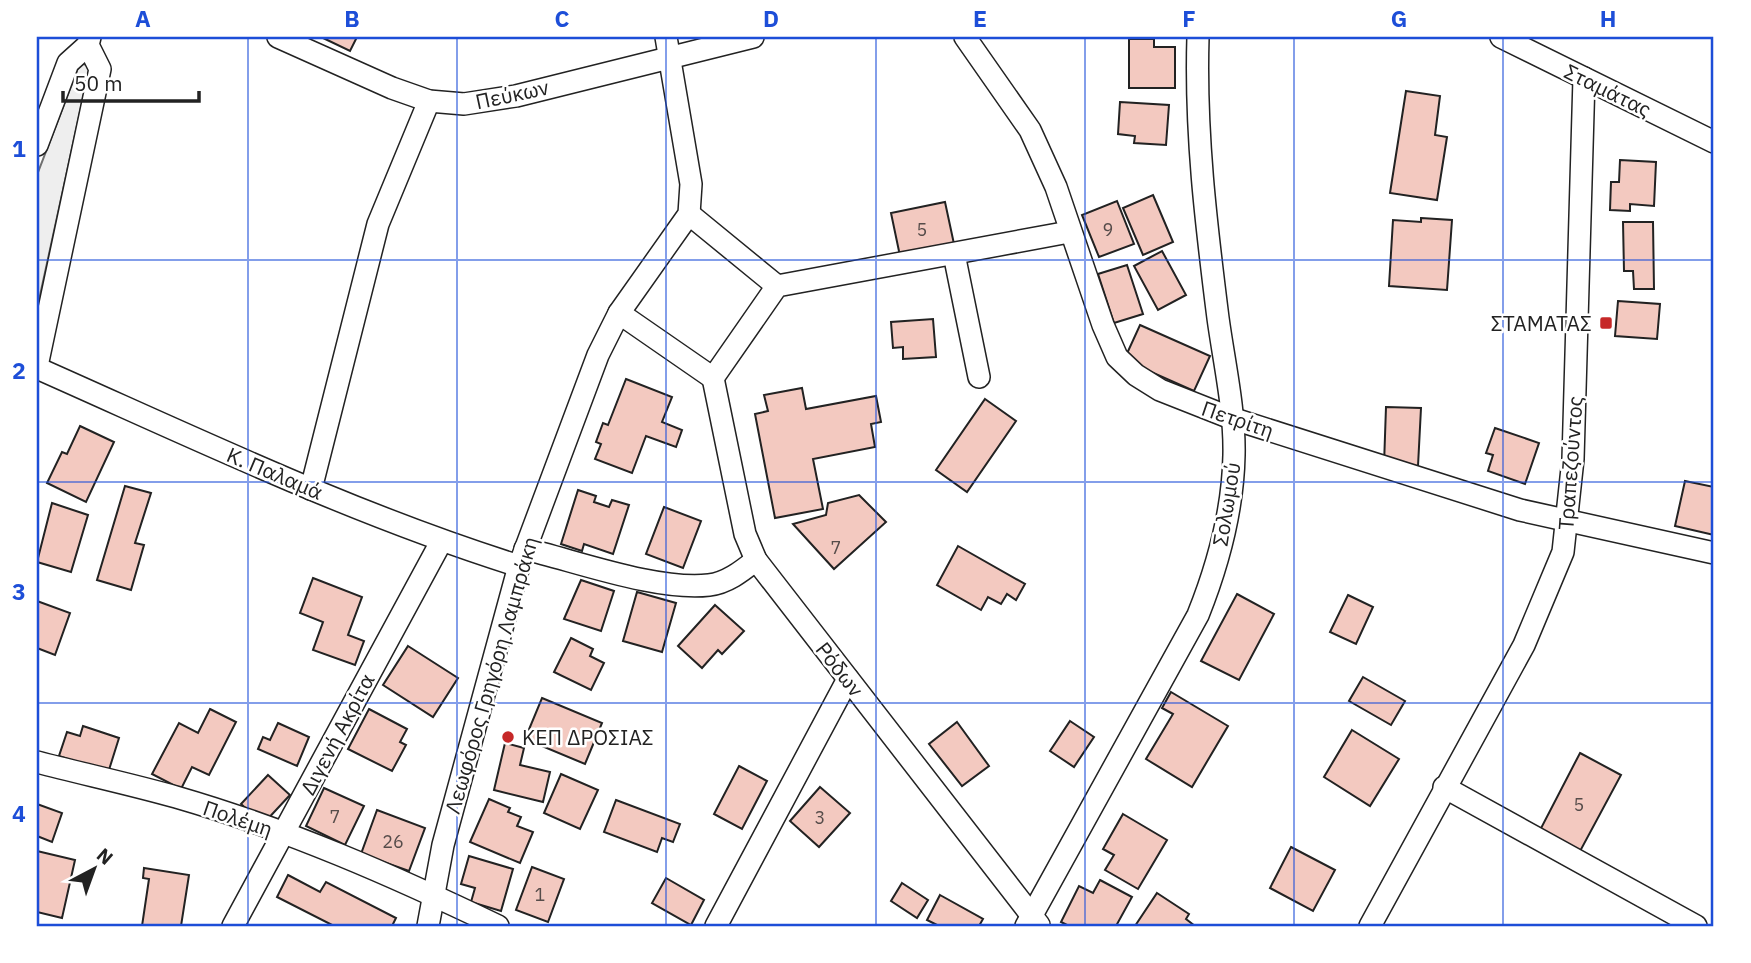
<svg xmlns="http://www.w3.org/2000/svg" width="1751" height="963" font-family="'IBM Plex Sans',sans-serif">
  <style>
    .green { fill: #eee; stroke: #6f6f6f; stroke-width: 2 }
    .building { fill: #f3c9c0; stroke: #222; stroke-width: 2 }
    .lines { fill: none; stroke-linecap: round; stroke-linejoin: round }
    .minor-casing { stroke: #222; stroke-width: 24 }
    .minor { stroke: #fff; stroke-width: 21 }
    .grid { fill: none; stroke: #1d4ed8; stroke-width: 2; stroke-opacity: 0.55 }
    .poi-dot { fill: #c62828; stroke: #fff; stroke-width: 2.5 }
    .labels { text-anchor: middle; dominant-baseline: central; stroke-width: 5; stroke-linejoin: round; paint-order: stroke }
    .number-label { font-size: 18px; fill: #564c4a }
    .street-label { font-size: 21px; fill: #222; stroke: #fff }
    .poi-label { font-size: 21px; fill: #222; stroke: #fff; text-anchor: end }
    .neatline { fill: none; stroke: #1d4ed8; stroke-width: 2.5 }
    .grid-label { font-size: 23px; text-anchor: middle; font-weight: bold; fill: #1d4ed8 }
  </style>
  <rect width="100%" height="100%" fill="#fff"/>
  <polygon class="green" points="80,63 90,66 37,309 37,175"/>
  <g class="building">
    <polygon points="321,37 357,37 350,51"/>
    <polygon points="1129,39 1154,39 1154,47 1175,47 1175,88 1129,88"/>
    <polygon points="1406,91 1440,96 1435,135 1447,137 1437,200 1390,193"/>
    <polygon points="1120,102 1169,105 1166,145 1134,143 1135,136 1118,134"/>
    <polygon points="1620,160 1656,162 1654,206 1630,204 1630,211 1610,210 1611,182 1619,182"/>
    <polygon points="1153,195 1173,242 1143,255 1123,208"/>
    <polygon points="1117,201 1134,244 1099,257 1082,215"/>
    <polygon points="945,202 954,244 900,256 891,213"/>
    <polygon points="1421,218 1452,220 1447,290 1389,286 1393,220 1421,222"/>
    <polygon points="1623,222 1653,222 1654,289 1634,289 1633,271 1624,271"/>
    <polygon points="1162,251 1186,295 1158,310 1134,266"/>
    <polygon points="1127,265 1143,314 1114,323 1098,274"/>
    <polygon points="1618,301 1660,304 1657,339 1615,336"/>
    <polygon points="933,319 936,357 903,359 903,347 893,348 891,322"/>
    <polygon points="1140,325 1210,356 1194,391 1124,360"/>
    <polygon points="626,379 672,397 662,422 682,430 676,447 646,436 632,473 595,459 601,444 596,442 603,423 608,425"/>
    <polygon points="802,388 806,409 876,396 881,422 871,424 875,447 813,459 823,509 775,518 755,414 768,411 764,395"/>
    <polygon points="985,399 1016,421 967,492 936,470"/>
    <polygon points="1386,407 1421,408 1418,466 1384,465"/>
    <polygon points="80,426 114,442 86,502 47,483 62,452 67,454"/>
    <polygon points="1495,428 1539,443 1525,484 1488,471 1493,455 1486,453"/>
    <polygon points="1685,481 1714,487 1714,535 1675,526"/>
    <polygon points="125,486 151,493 135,543 144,545 131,590 97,580"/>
    <polygon points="578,490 596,496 594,502 609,507 612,500 629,505 613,554 584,544 582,551 561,544"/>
    <polygon points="859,495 886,522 834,569 793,524 826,515 828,503"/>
    <polygon points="52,503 88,515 71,572 37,562"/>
    <polygon points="664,507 701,521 683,568 646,554"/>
    <polygon points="958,546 1025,584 1016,600 1007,594 1001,604 988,597 981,610 937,585"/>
    <polygon points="313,578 362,597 348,635 364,641 355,665 313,650 323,622 300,613"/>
    <polygon points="581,580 614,591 601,631 564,619"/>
    <polygon points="637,592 676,603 662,652 623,641"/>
    <polygon points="1237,594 1274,614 1239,680 1201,661"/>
    <polygon points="1348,595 1373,607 1356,644 1330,632"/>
    <polygon points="37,601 70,613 55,655 37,648"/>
    <polygon points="715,605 744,631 722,654 718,650 702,668 678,646"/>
    <polygon points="571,638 593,649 590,656 604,663 591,690 554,672"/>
    <polygon points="408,646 458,678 433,717 383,685"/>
    <polygon points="1363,677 1405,701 1391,725 1349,701"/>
    <polygon points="1171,692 1228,726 1192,787 1146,759 1173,714 1162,708"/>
    <polygon points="542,698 602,723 585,764 525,739"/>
    <polygon points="210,709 236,722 209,775 192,767 181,789 152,774 179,723 198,733"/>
    <polygon points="369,709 407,729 400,742 406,745 392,771 348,749"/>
    <polygon points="1070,721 1094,737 1074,767 1050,751"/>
    <polygon points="957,722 989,766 962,786 929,744"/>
    <polygon points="278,723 309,737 297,766 258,749 263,737 270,740"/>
    <polygon points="83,726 119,738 108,773 59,756 67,732 80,736"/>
    <polygon points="1352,730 1399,759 1370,806 1324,777"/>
    <polygon points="505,743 524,748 520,765 550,772 543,802 494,790"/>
    <polygon points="1580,753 1621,775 1578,855 1538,834"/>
    <polygon points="739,766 767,781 742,829 714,814"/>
    <polygon points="561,774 598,790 580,829 544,813"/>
    <polygon points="268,775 290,795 263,824 241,804"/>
    <polygon points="820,787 850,813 819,847 790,821"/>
    <polygon points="324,788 364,806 345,845 306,826"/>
    <polygon points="489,799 510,808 508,812 521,817 517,826 533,832 520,863 470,842"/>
    <polygon points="616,800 680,824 673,842 662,838 657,852 604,832"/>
    <polygon points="37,804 62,813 52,842 37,836"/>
    <polygon points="377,810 425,828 409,871 361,854"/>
    <polygon points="1123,814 1167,840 1138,889 1105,870 1114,855 1103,849"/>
    <polygon points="1291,847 1335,870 1313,911 1270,888"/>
    <polygon points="37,851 75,860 62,918 37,912"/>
    <polygon points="469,856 513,869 501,911 471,902 475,888 461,884"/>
    <polygon points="532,867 564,879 548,922 516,910"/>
    <polygon points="144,868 189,875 181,926 142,926 149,879 143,878"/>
    <polygon points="288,875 320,892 326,882 396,918 392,926 334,926 277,897"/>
    <polygon points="666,878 704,900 691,925 652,903"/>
    <polygon points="1100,880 1132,897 1116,926 1069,926 1061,922 1079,886 1093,893"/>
    <polygon points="902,883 928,900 917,918 891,901"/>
    <polygon points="1157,893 1189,914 1186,919 1195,926 1135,926"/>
    <polygon points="940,895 983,919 979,926 939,926 927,920"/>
  </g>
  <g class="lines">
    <g class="minor-casing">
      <g id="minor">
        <polyline points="278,37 392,88 429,101 464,104 516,96 753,37"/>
        <polyline points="965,37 1030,130 1056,187 1103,325 1117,357 1136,375 1160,390 1231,418 1520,510 1714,553"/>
        <polyline points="1501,37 1714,142"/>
        <polyline points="37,145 68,63 88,45"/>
        <polyline points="689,214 777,286"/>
        <polyline points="954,254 979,377"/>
        <polyline points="619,313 713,378"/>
        <polyline points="37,366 100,69 88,45 90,37"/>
        <path d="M37,368C195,438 353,514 519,566"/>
        <polyline points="713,378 745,534 756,560 1039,925"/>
        <polyline points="713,378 777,286 1069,232"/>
        <polyline points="311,489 378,224 429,101"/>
        <path d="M525,549C576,561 657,591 709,585C727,583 742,571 756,560"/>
        <path d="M37,762C83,774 130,784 176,797C287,829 394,876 498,926"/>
        <polyline points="1444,787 1696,926"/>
        <polyline points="233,926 441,542"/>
        <polyline points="428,926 443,845 519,566 598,355 619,313 689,214 691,184 666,37"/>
        <polyline points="716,926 848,679"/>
        <path d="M1026,926L1198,615C1218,565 1233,509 1234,455C1235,410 1224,362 1218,318C1206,223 1195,132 1198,37"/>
        <polyline points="1370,926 1524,645 1563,552 1573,459 1584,78"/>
      </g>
    </g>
    <use href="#minor" class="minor"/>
  </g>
  <path class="grid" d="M248,37V926M457,37V926M666,37V926M876,37V926M1085,37V926M1294,37V926M1503,37V926M37,260H1714M37,482H1714M37,703H1714"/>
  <g class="poi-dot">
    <rect x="1599" y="316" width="14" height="14" rx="3.5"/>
    <circle cx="508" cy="737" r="7"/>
  </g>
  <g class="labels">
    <g class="number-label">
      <text x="922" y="229">5</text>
      <text x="1108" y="229">9</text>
      <text x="836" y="547">7</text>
      <text x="1579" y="804">5</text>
      <text x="335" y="816">7</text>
      <text x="820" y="817">3</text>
      <text x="393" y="841">26</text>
      <text x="540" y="894">1</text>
    </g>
    <g class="street-label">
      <text transform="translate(1608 90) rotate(26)">Σταμάτας</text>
      <text transform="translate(512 94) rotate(-12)">Πεύκων</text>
      <text transform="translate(1238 419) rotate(19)">Πετρίτη</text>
      <text transform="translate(1570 463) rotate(-86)">Τραπεζούντος</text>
      <text transform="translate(275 473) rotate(23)">Κ. Παλαμά</text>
      <text transform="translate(1226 504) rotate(-81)">Σολωμού</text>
      <text transform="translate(840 669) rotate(52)">Ρόδων</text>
      <text transform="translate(491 675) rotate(-74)">Λεωφόρος Γρηγόρη Λαμπράκη</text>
      <text transform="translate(337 734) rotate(-62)">Διγενή Ακρίτα</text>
      <text transform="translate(238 818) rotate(19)">Πολέμη</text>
    </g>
    <g class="poi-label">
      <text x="1592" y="323">ΣΤΑΜΑΤΑΣ</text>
      <text x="522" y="737" text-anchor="start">ΚΕΠ ΔΡΟΣΙΑΣ</text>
    </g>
  </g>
  <rect width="1751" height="963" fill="none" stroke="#ffffff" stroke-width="77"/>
  <g transform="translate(94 869) rotate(41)" stroke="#ffffff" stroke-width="5" paint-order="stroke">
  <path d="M0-5L12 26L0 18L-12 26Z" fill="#222222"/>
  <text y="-10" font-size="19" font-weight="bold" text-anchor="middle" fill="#222222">N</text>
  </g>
  <path d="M63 91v10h136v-10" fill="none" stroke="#222222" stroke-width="3.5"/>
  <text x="74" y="91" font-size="21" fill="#222222" stroke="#ffffff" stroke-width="5" paint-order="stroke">50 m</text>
  <rect x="38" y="38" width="1674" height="887" class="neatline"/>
  <g class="grid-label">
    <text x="143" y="27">A</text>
    <text x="352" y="27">B</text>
    <text x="562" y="27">C</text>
    <text x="771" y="27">D</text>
    <text x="980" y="27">E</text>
    <text x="1189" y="27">F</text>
    <text x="1399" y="27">G</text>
    <text x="1608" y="27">H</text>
    <text x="19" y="157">1</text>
    <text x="19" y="379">2</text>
    <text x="19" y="600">3</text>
    <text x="19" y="822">4</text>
  </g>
</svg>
